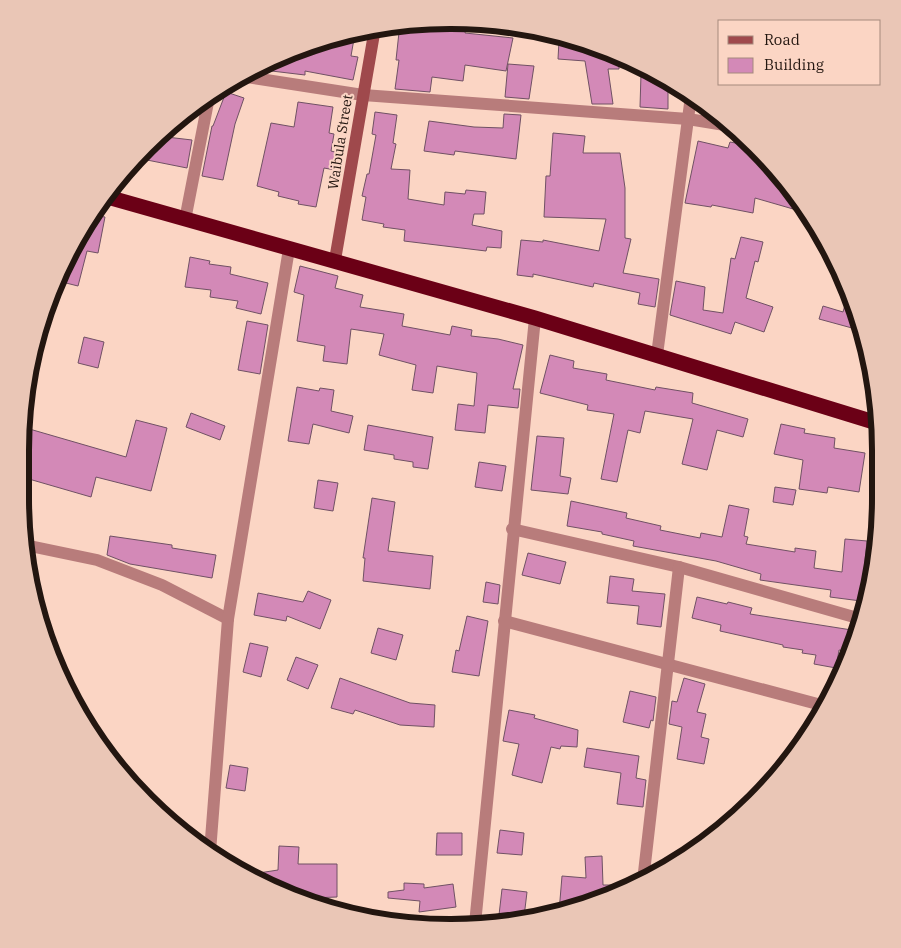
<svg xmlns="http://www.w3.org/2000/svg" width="901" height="948" font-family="'IBM Plex Serif',serif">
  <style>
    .building { fill: #d389b7; stroke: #705164 }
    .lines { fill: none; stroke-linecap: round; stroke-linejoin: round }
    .street { stroke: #b87c7b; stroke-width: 12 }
    .secondary { stroke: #9f494c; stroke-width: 12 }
    .highway { stroke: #6b0016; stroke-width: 15 }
    .labels { text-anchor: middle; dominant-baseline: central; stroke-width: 4; stroke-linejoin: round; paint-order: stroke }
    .street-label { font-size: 14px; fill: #231610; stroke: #fbd5c4 }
    .rim { fill: none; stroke: #231610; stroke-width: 6 }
  </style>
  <rect width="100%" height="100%" fill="#fbd5c4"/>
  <g class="building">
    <polygon points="440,22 466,27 465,33 513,38 506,71 465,65 463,81 432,77 430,92 395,89 399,60 396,60 400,23"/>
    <polygon points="355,33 351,56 358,57 353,80 305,71 305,75 255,69 295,50 316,53 316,49 324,50 326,40"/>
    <polygon points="559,41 582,42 619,56 619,69 608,69 613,104 592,104 585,61 558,59"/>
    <polygon points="508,64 534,66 529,99 505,97"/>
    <polygon points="641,74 657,74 668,82 668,109 640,107"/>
    <polygon points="226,92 244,98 235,124 223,180 202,176 212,126 213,126"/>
    <polygon points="298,102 333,107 329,133 334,134 331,151 339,153 335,170 324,168 316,207 298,204 299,201 278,196 279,192 257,186 271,123 294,127"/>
    <polygon points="375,112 397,115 393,143 396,144 391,169 410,170 408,199 444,205 445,192 465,194 466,190 486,192 484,214 474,214 472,225 502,231 501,248 487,247 486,251 404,241 405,230 383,227 384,224 362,220 366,197 362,196 367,174 369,174 376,135 372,134"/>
    <polygon points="504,114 521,115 516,159 455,151 454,155 424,151 429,121 474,127 503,128"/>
    <polygon points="553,133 585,136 583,153 620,153 625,188 625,238 631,239 623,273 659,279 655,307 638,304 640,293 594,283 593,287 533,274 533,277 517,275 521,240 543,242 543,240 599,251 606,219 544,217 546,176 550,176"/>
    <polygon points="158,136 192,140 187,168 137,158"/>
    <polygon points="698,141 728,148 730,142 752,146 774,167 807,213 755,198 753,213 712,205 711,207 685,203"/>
    <polygon points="92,215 105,217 98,253 87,251 78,286 62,282 64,274 60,273 65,260"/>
    <polygon points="741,237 763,242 758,262 755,261 746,298 773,307 764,332 735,322 731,334 670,315 676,281 705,287 703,310 723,313 731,258 735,259"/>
    <polygon points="190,257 210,261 209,264 231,267 230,274 268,283 261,314 236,308 238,301 210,297 211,290 185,287"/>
    <polygon points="300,266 338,276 335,288 363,295 360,307 404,314 402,326 450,335 452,326 472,330 471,336 498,339 523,345 513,389 520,389 518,408 488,405 485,433 455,430 458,404 474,406 477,373 437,366 433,393 412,390 416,365 379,355 384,334 351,329 347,364 323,361 325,346 297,341 304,295 294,292"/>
    <polygon points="849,291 858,312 863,331 819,319 823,306 843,312"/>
    <polygon points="247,321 268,325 260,374 238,370"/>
    <polygon points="84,337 104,342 98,368 78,363"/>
    <polygon points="550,355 574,361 573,368 607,374 606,380 655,390 656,387 693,393 692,403 748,419 743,437 717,430 707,470 682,464 693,419 645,411 640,433 628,430 617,482 601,479 614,414 587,410 588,405 540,393"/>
    <polygon points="297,387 319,391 320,388 334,390 331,411 353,416 349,433 313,424 309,444 288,441"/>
    <polygon points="191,413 225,426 220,440 186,427"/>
    <polygon points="136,420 167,428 151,491 96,477 91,497 22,477 26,428 126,457"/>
    <polygon points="781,424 805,429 804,433 835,438 834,448 865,453 859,492 828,487 827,493 799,489 803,460 774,454"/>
    <polygon points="368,425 433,437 428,469 413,467 413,462 394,459 394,455 364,450"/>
    <polygon points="537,436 564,438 560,476 571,478 568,494 531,490"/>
    <polygon points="479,462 506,466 502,491 475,487"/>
    <polygon points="318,480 338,483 333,511 314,508"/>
    <polygon points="775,487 796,490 793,505 773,502"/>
    <polygon points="372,498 395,502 388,551 433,556 430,589 363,581 365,558 363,558"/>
    <polygon points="571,501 627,513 626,518 661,526 660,530 700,538 701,533 722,537 729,505 749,509 744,536 748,537 746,544 795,552 795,548 816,551 814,568 842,572 845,539 867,541 861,601 830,597 831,590 760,580 761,574 716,561 633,546 634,541 602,534 602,532 567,526"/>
    <polygon points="110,536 172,545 172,548 216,555 212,578 130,564 107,555"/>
    <polygon points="528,553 566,562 560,584 522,575"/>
    <polygon points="610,576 634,579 632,591 665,594 661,627 637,624 639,606 607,603"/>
    <polygon points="486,582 500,585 498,604 483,602"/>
    <polygon points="308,591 331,600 320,629 287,616 286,621 254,615 258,593 303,602"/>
    <polygon points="697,597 727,604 728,602 752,608 750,614 858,631 851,652 839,650 836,668 814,664 816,655 802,653 803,650 783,647 783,645 720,631 721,625 692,618"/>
    <polygon points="467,616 488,621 479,676 452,672 456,650 459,651"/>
    <polygon points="378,628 403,635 396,660 371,653"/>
    <polygon points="250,643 268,647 261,677 243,672"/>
    <polygon points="296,657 318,665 308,689 287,680"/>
    <polygon points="340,678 410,703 435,705 434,727 400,725 355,710 353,714 331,708"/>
    <polygon points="684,678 705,684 697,712 706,714 701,737 709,739 704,764 677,759 682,727 669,724 672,701 677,702"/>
    <polygon points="630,691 656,697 653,721 651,720 649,728 623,722"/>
    <polygon points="509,710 535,715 534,718 578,730 577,747 561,746 560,749 551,747 542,783 512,775 519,744 503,741"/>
    <polygon points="587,748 639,756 636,778 646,780 643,807 617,804 621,773 584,767"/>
    <polygon points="230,765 248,768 245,791 226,788"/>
    <polygon points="500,830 524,833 522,855 497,853"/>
    <polygon points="437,833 462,833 462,855 436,855"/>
    <polygon points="279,846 299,847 298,864 337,864 337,897 310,898 310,904 290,895 290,888 278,890 246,875 278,870"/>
    <polygon points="602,856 603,885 634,885 589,905 559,912 562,876 586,878 585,857"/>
    <polygon points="404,883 424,884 424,888 453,884 456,907 419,912 420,901 388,898 388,892 404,890"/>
    <polygon points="502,889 527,892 524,917 499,915"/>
  </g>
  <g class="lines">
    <g class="street">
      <polyline points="240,76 363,95 688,119 731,126"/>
      <polyline points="185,220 209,97"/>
      <polyline points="657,355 691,96"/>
      <polyline points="512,529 679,567 861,619"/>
      <polyline points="25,545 97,560 162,585 228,619"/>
      <polyline points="504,621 825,706"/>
      <polyline points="210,852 228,619 289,249"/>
      <polyline points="643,881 679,567"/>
      <polyline points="475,924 535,318"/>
    </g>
    <polyline class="secondary" points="335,260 375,28"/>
    <polyline class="highway" points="104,196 535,318 877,423"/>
  </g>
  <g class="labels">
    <g class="street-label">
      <text transform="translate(340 142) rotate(-81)">Waibula Street</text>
    </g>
  </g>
  <path d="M0 0H901V948H0ZM450 29H451A421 421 0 0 1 872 450V498A421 421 0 0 1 451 919H450A421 421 0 0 1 29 498V450A421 421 0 0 1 450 29Z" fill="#eac6b6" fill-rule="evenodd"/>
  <path class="rim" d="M450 29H451A421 421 0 0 1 872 450V498A421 421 0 0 1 451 919H450A421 421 0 0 1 29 498V450A421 421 0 0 1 450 29Z"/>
  <rect x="718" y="20" width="162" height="65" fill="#fbd5c4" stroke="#a5897c"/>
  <rect x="728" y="36" width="25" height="8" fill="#9f494c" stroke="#a5897c"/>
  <text x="764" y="45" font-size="15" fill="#231610">Road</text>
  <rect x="728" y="58" width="25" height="15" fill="#d389b7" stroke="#a5897c"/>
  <text x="764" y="70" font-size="15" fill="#231610">Building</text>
</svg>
